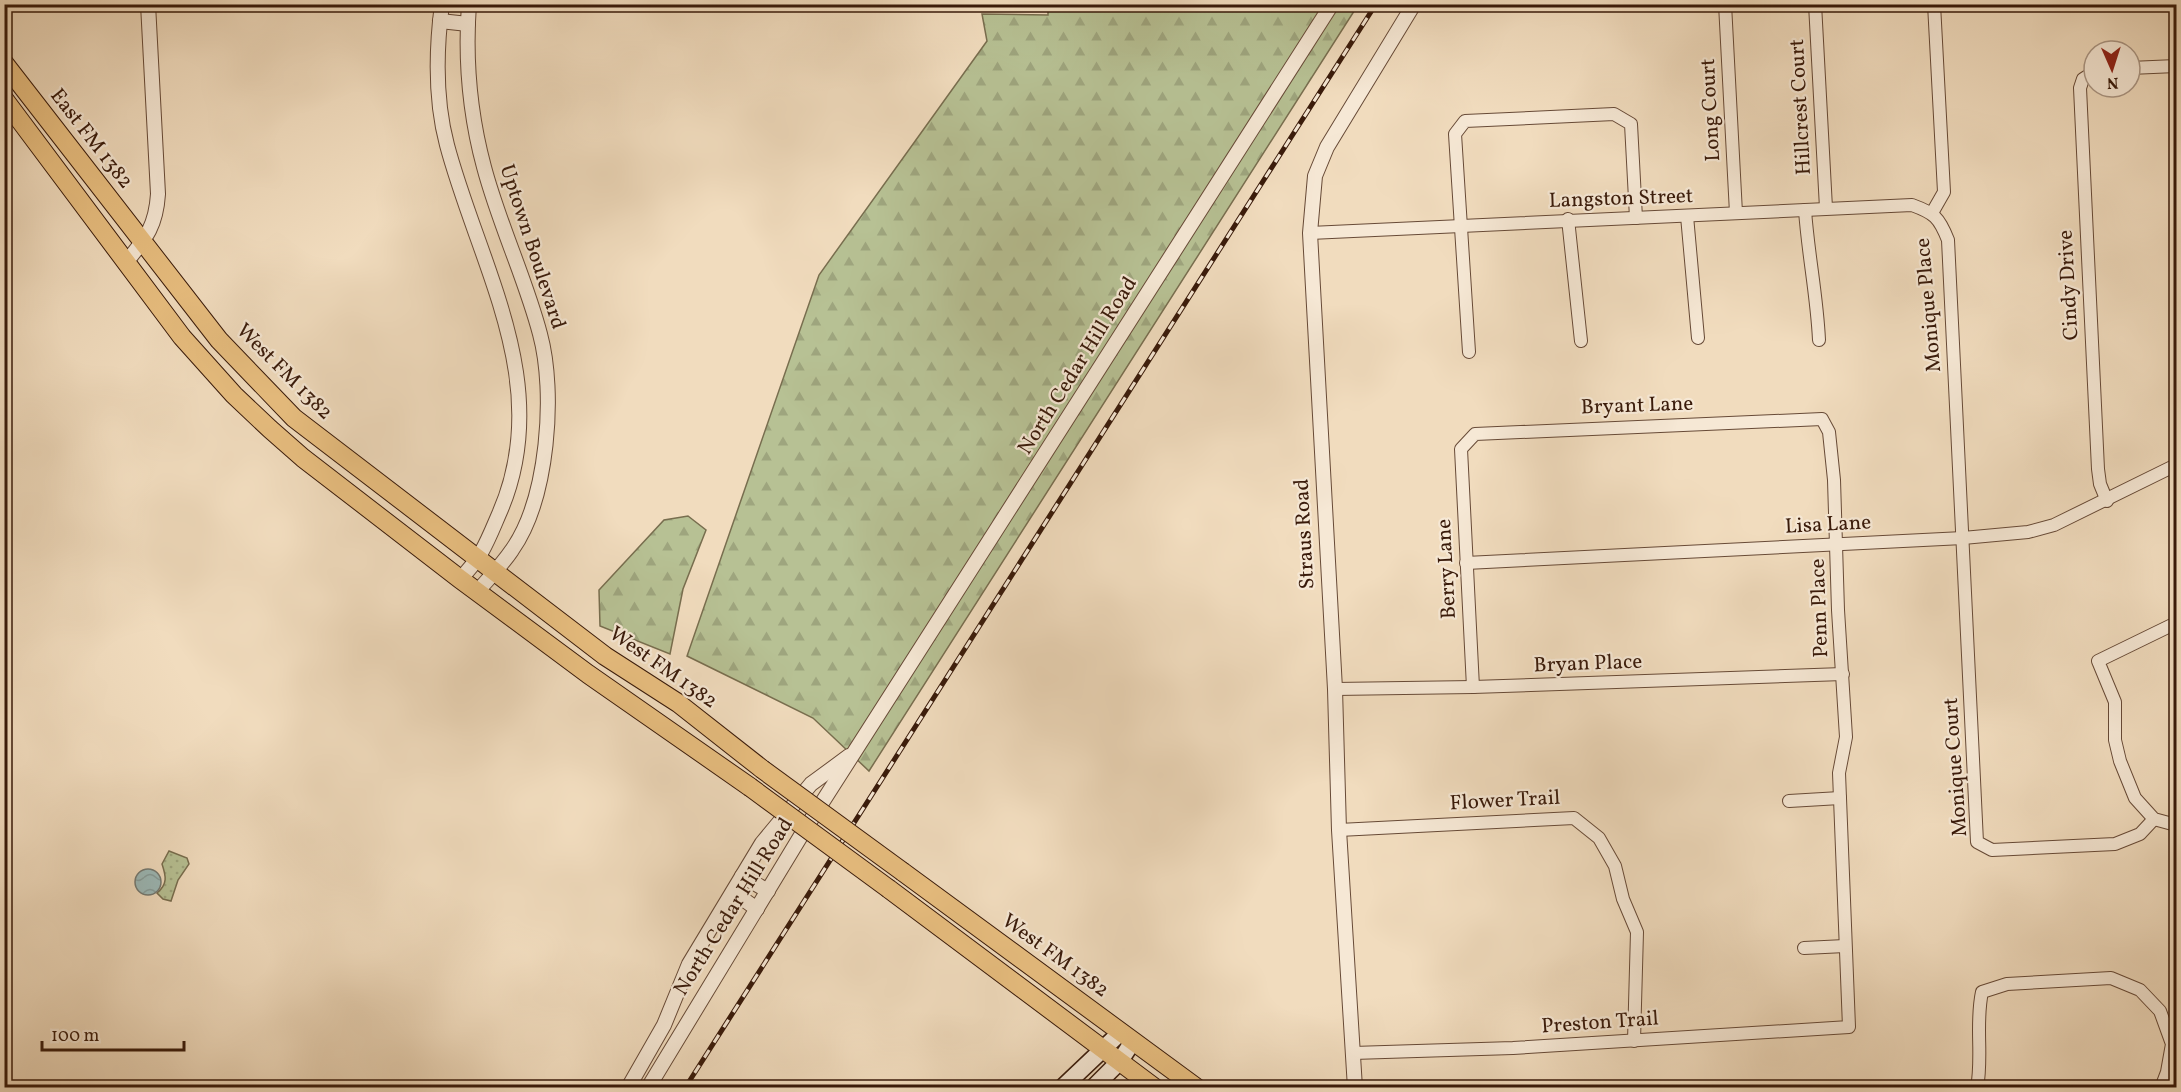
<svg xmlns="http://www.w3.org/2000/svg" width="2181" height="1092" font-family="Vollkorn,serif">
  <style>
    .forest { fill: url(#forest-firs); stroke: #786e4f; stroke-width: 1.5 }
    .park { fill: url(#park-dots); stroke: #786e4f; stroke-width: 1.5 }
    .water { fill: url(#water-waves); stroke: #747a73; stroke-width: 1.5 }
    .lines { fill: none; stroke-linecap: round; stroke-linejoin: round }
    .minor-casing { stroke: #674a37; stroke-width: 14 }
    .tertiary-casing { stroke: #674a37; stroke-width: 16 }
    .secondary-casing { stroke: #391a0a; stroke-width: 19 }
    .primary-casing { stroke: #391a0a; stroke-width: 20 }
    .minor { stroke: #f6e8d5; stroke-width: 12 }
    .tertiary { stroke: #f6e8d5; stroke-width: 14 }
    .secondary { stroke: #f6e8d5; stroke-width: 16 }
    .primary { stroke: #e8be7f; stroke-width: 18 }
    .rail-casing { stroke: #391a0a; stroke-width: 5 }
    .rail { stroke: #f6e8d5; stroke-width: 3; stroke-dasharray: 9; stroke-linecap: butt }
    .primary-bridge-casing { stroke: #391a0a; stroke-width: 20; stroke-linecap: butt }
    .primary-bridge { stroke: #e8be7f; stroke-width: 18 }
    .labels { text-anchor: middle; dominant-baseline: central; stroke-width: 4.5; stroke-linejoin: round; paint-order: stroke }
    .street-label { font-size: 21px; fill: #391a0a; stroke: #f6e8d5 }
  </style>
  <defs>
    <pattern id="forest-firs" width="22" height="20" patternUnits="userSpaceOnUse" patternTransform="scale(1.5)"><rect width="22" height="20" fill="#b7c194"/><path d="M5 1l3.5 6h-7zM16 11l3.5 6h-7z" fill="#9ea57e"/></pattern>
    <pattern id="park-dots" width="8" height="8" patternUnits="userSpaceOnUse" patternTransform="scale(1.5)"><rect width="8" height="8" fill="#b7c194"/><path d="M2 2h.1M6 6h.1" fill="none" stroke="#9ea57e" stroke-width="1.8" stroke-linecap="round"/></pattern>
    <pattern id="water-waves" width="16" height="10" patternUnits="userSpaceOnUse" patternTransform="scale(1.5)"><rect width="16" height="10" fill="#9cbab9"/><path d="M0 5q4-4 8 0t8 0" fill="none" stroke="#879f9e"/></pattern>
  </defs>
  <rect width="100%" height="100%" fill="#f1dcbe"/>
  <filter id="stains"><feTurbulence type="fractalNoise" baseFrequency=".00333" numOctaves="4"/><feColorMatrix values="0 0 0 0 .2 0 0 0 0 .09 0 0 0 0 .02 0 0 0 .5 -.17"/></filter>
  <radialGradient id="worn" r=".72"><stop offset=".6" stop-color="#630" stop-opacity="0"/><stop offset="1" stop-color="#630" stop-opacity=".3"/></radialGradient>
  <g class="forest">
    <polygon points="1048,4 1358,5 869,771 813,718 687,656 819,275 987,41 982,14 1048,15"/>
    <polygon points="688,516 706,530 683,589 670,654 600,626 599,590 664,520"/>
  </g>
  <path class="park" d="M169,851L187,858L189,864L178,880L171,901L163,899L157,893C168,884 166,876 162,864Z"/>
  <circle class="water" cx="148" cy="882" r="13"/>
  <g class="lines">
    <g class="minor-casing">
      <g id="minor">
        <polyline points="1725,4 1736,213"/>
        <polyline points="1815,4 1826,208"/>
        <polyline points="2130,68 2176,66"/>
        <polyline points="2094,72 2083,79 2080,88 2098,469 2100,484 2107,501"/>
        <path d="M1805,210C1808,254 1817,296 1819,340"/>
        <polyline points="1932,213 1944,192 1934,4"/>
        <polyline points="1687,216 1698,338"/>
        <polyline points="1568,219 1581,341"/>
        <path d="M1310,233L1912,205C1934,213 1939,217 1948,240L1977,842L1992,850L2115,844L2140,834L2154,819"/>
        <polyline points="1469,352 1455,134 1465,121 1614,114 1631,124 1636,218"/>
        <polyline points="1466,563 1963,538 2028,532 2054,525 2176,465"/>
        <polyline points="2176,623 2098,661 2115,702 2115,740 2120,761 2135,798 2154,819 2176,825"/>
        <polyline points="1335,689 1473,687 1843,674"/>
        <polyline points="1789,801 1840,798"/>
        <polyline points="1339,830 1574,818 1599,838 1615,866 1623,899 1637,932 1634,1041"/>
        <polyline points="1804,948 1845,946"/>
        <polyline points="1353,1053 1513,1048 1849,1027 1839,773 1846,737 1838,610 1834,480 1829,432 1822,419 1475,434 1461,449 1473,687"/>
        <path d="M1977,1088C1983,1056 1975,1024 1982,992L2007,984L2111,978L2140,990L2160,1011L2172,1044L2167,1072L2161,1088"/>
      </g>
    </g>
    <g class="tertiary-casing">
      <g id="tertiary">
        <path d="M442,4C436,50 435,100 447,145C479,266 556,385 499,514C487,542 482,557 460,579"/>
        <path d="M469,4C465,58 470,115 484,167C499,224 525,277 540,334C556,393 548,499 512,550C502,565 489,578 477,592"/>
        <polyline points="440,21 468,24"/>
        <path d="M127,261C147,237 156,225 158,194L148,4"/>
        <polyline points="742,876 768,891"/>
        <polyline points="733,892 757,909"/>
        <polyline points="628,1088 664,1025 689,964 762,843 811,784 849,756"/>
        <polyline points="648,1088 802,834 1332,4"/>
        <polyline points="1355,1088 1339,830 1335,689 1310,233 1315,176 1327,147 1414,4"/>
      </g>
    </g>
    <g class="secondary-casing">
      <g id="secondary">
        <polyline points="1062,1088 1121,1032"/>
        <polyline points="1093,1088 1120,1061 1133,1041"/>
      </g>
    </g>
    <g class="primary-casing">
      <g id="primary">
        <polyline points="4,63 219,340 294,418 605,656 678,703 762,769"/>
        <polyline points="4,99 182,337 234,395 270,429 303,458 460,579 588,674 750,787"/>
        <polyline points="903,872 1197,1088"/>
        <polyline points="889,889 1155,1088"/>
      </g>
    </g>
    <use href="#minor" class="minor"/>
    <use href="#tertiary" class="tertiary"/>
    <use href="#secondary" class="secondary"/>
    <use href="#primary" class="primary"/>
    <g class="rail-casing">
      <polyline id="rail" points="685,1088 1376,4"/>
    </g>
    <use href="#rail" class="rail"/>
    <g class="primary-bridge-casing">
      <g id="primary-bridge">
        <polyline points="762,769 903,872"/>
        <polyline points="750,787 889,889"/>
      </g>
    </g>
    <use href="#primary-bridge" class="primary-bridge"/>
  </g>
  <g class="labels">
    <g class="street-label">
      <text transform="translate(1801 107) rotate(-93)">Hillcrest Court</text>
      <text transform="translate(1711 110) rotate(-93)">Long Court</text>
      <text transform="translate(91 139) rotate(52)">East FM 1382</text>
      <text transform="translate(1621 199) rotate(-2)">Langston Street</text>
      <text transform="translate(532 247) rotate(72)">Uptown Boulevard</text>
      <text transform="translate(2069 285) rotate(-93)">Cindy Drive</text>
      <text transform="translate(1929 305) rotate(-95)">Monique Place</text>
      <text transform="translate(1078 366) rotate(-58)">North Cedar Hill Road</text>
      <text transform="translate(284 372) rotate(45)">West FM 1382</text>
      <text transform="translate(1637 406) rotate(-2)">Bryant Lane</text>
      <text transform="translate(1828 525) rotate(-3)">Lisa Lane</text>
      <text transform="translate(1305 534) rotate(-93)">Straus Road</text>
      <text transform="translate(1447 569) rotate(-93)">Berry Lane</text>
      <text transform="translate(1820 608) rotate(-92)">Penn Place</text>
      <text transform="translate(1588 664) rotate(-2)">Bryan Place</text>
      <text transform="translate(663 668) rotate(35)">West FM 1382</text>
      <text transform="translate(1956 767) rotate(-94)">Monique Court</text>
      <text transform="translate(1505 801) rotate(-3)">Flower Trail</text>
      <text transform="translate(734 907) rotate(-58)">North Cedar Hill Road</text>
      <text transform="translate(1055 956) rotate(36)">West FM 1382</text>
      <text transform="translate(1600 1023) rotate(-4)">Preston Trail</text>
    </g>
  </g>
  <rect width="2181" height="1092" fill="none" stroke="#f1dcbe" stroke-width="24"/>
  <rect x="6" y="6" width="2169" height="1080" fill="none" stroke="#391a0a" stroke-width="3"/>
  <rect x="12" y="12" width="2157" height="1068" fill="none" stroke="#391a0a" stroke-width="1.5"/>
  <g transform="translate(2112 69) rotate(177)"><circle r="28" fill="#f6e8d5" stroke="#aa9684" stroke-width="1.5"/>
  <path d="M0-4.5L10 22L0 15L-10 22Z" fill="#8f2418"/>
  <text y="-9" font-size="16" font-weight="bold" text-anchor="middle" fill="#391a0a">N</text>
  </g>
  <path d="M42 1041v9h142v-9" fill="none" stroke="#391a0a" stroke-width="3"/>
  <text x="51" y="1041" font-size="18" fill="#391a0a" stroke="#f6e8d5" stroke-width="4.5" paint-order="stroke">100 m</text>
  <rect width="100%" height="100%" filter="url(#stains)"/>
  <rect width="100%" height="100%" fill="url(#worn)"/>
</svg>
